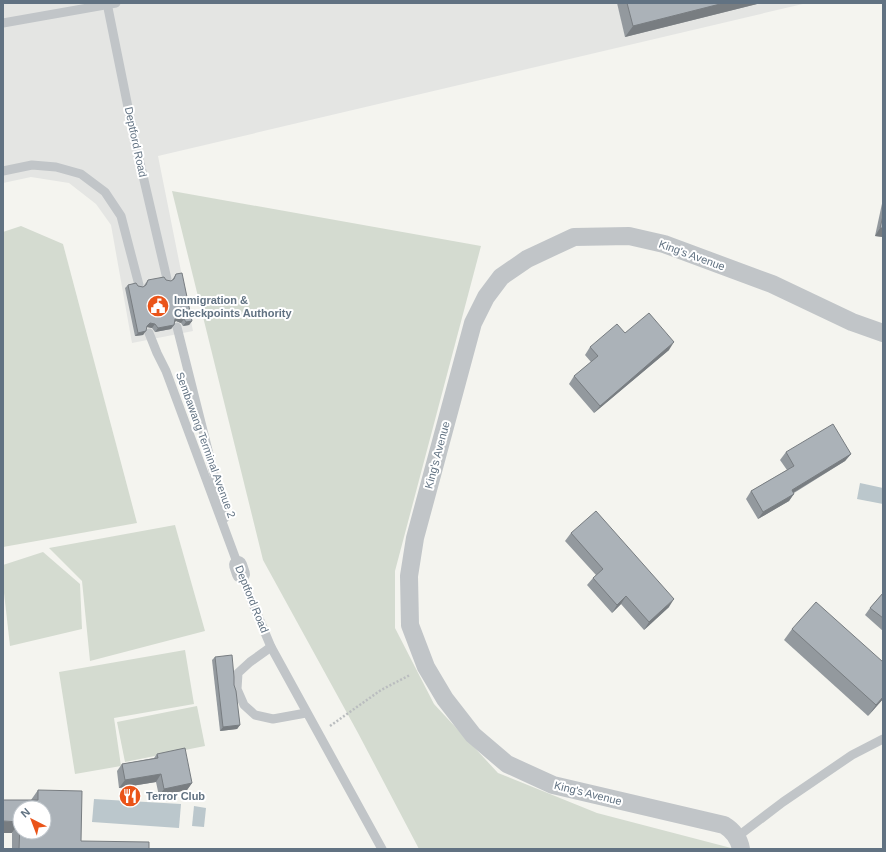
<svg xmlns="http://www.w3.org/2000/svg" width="886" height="852" font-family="Arial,sans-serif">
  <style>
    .built { fill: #e4e5e3 }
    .green { fill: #d4dbd0 }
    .water { fill: #bbc7cc }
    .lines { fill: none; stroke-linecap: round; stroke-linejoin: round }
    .path { stroke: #babdbf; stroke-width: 2.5; stroke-dasharray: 2 2; stroke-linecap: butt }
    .service { stroke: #c1c5c8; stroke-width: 9 }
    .minor { stroke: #c1c5c8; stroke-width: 18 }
    .wall { fill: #93999e }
    .shaded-wall { fill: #787d81 }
    .building { fill: #abb2b8; stroke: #787d81; fill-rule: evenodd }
    .labels { text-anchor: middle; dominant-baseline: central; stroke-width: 4; stroke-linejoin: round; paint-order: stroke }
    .street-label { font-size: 11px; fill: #617282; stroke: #fff }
    .poi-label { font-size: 11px; font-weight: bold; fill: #617282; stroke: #fff; text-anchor: start }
  </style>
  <rect width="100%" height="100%" fill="#f4f4ef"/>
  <polygon class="built" points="3,3 807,3 158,156 193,331 132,343 111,225 96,204 69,183 31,177 3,183"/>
  <g class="green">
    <polygon points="172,191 481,246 395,571 395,628 434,704 498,773 597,813 735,849 419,849 358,733 263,560"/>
    <polygon points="21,226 63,244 137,523 3,547 3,232"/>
    <polygon points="175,525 205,631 90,661 82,581 49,548"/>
    <polygon points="43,552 80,584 82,629 10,646 3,584 3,565"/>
    <polygon points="185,650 194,704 114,718 121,766 75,774 59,672"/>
    <polygon points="197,706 205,746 125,762 117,722"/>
  </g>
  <g class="water">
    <polygon points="860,483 883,488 883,504 857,499"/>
    <polygon points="94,799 181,804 179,828 92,822"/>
    <polygon points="194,806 206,808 204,827 192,826"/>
  </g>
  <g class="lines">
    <polyline class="path" points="330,726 381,690 410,675"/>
    <g class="service">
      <polyline points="107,3 134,137 167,279"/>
      <polyline points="3,23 116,3"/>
      <polyline points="3,171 32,165 56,167 81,174 105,192 121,216 139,285"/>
      <polyline points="177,327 225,518"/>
      <polyline points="149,333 157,353 166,371 238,565"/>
      <polyline points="241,574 250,597 271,647 382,849"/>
      <polyline points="271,647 250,662 238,673 237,689 244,705 255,715 273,719 306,713"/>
      <polyline points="737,837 783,802 852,755 883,739"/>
    </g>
    <g class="minor">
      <polyline points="238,565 241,574"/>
      <path d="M741,849C739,838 734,831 724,825L553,785L507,764L473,735L445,699L426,667L410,625L409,576L415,538L473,323L486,297L501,277L527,259L574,237L629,236L664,244L772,284L852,322L883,333"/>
    </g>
  </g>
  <g class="wall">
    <polygon points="617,3 761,3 625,37"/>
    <polygon points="883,199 883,237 875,236"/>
    <polygon points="176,274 192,321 189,325 183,326 181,323 176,321 175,322 174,325 171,329 155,332 152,328 147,327 143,335 135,336 125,288 128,285 138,286 143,287 144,286 145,284 148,280 166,280 171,281 172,280"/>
    <polygon points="625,333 669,350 594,413 569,384 574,376 591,362 585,355 590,347"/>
    <polygon points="786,452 851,454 845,461 794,493 789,501 758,519 746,499 751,491 787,470 780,460"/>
    <polygon points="571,533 669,607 644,630 621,604 612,613 587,585 593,578 596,575 565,541"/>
    <polygon points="883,593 883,631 865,615 870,608"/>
    <polygon points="792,629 883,662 883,699 868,716 784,640"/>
    <polygon points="215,657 234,685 240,725 237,729 220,731 212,660"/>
    <polygon points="157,754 192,783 187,790 159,796 156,782 119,788 117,771 122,764 154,758"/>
    <polygon points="38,790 81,841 149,849 12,849 12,833 31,800"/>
  </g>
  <g class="shaded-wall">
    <polygon points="724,3 761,3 625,37 633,26"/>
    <polygon points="880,228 883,228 883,237 875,236"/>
    <polygon points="179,317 184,319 181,323 176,321 173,323 175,319"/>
    <polygon points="192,321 189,325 183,326 186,322"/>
    <polygon points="150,323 155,324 152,328 147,327 144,330 147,326"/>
    <polygon points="174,325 171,329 155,332 158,328"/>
    <polygon points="146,331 143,335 135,336 138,333"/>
    <polygon points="674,342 669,350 594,413 600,406"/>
    <polygon points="851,454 845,461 786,497 792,490"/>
    <polygon points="794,494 789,501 758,519 763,512"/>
    <polygon points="626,596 621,604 612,613 617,605"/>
    <polygon points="674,599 669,607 644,630 649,622"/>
    <polygon points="883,697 883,699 868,716 876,705"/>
    <polygon points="240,725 237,729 220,731 223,727"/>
    <polygon points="161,774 156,782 119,788 125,780"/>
    <polygon points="192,783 187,790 159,796 164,789"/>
    <polygon points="3,821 20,822 12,833 3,833"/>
  </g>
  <g class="building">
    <polygon points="627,3 724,3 633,26"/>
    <polygon points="883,216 883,228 880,228"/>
    <polygon points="182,273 192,321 186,322 184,319 179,317 175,319 174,325 158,328 155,324 150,323 147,326 146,331 138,333 128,285 136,283 138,286 143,287 146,285 148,280 164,277 166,280 171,281 174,279 176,274"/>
    <polygon points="649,313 674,342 600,406 574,376 598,356 590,347 617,324 625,333"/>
    <polygon points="833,424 851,454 792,490 794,494 763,512 751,491 794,466 786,452"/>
    <polygon points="596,511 674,599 649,622 626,596 617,605 593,578 603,569 571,533"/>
    <polygon points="883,593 883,618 870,608"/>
    <polygon points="816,602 883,662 883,697 876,705 792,629"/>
    <polygon points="232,655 234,677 234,685 236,691 240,725 223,727 215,657"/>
    <polygon points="185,748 192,783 164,789 161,774 125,780 122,764 158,758 157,754"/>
    <path d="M38,790L82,791L81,841L149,842V849H19L20,822L3,821V800H38ZM20,808H44V832H20Z"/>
  </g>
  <defs>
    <g id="civic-disc" transform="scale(1.15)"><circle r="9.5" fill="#ea5419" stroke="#fff"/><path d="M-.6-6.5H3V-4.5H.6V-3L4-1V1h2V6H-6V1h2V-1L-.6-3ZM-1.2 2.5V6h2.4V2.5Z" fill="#fff"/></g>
    <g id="restaurant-disc" transform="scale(1.15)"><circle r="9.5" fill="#ea5419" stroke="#fff"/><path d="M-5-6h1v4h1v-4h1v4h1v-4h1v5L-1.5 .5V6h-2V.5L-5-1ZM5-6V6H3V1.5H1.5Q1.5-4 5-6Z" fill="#fff"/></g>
  </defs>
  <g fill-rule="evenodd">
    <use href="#civic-disc" x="158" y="306"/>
    <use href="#restaurant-disc" x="130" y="796"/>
  </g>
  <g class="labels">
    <g class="street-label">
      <text transform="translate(136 142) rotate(78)">Deptford Road</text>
      <text transform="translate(692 255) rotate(20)">King's Avenue</text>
      <text transform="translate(206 445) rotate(70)">Sembawang Terminal Avenue 2</text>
      <text transform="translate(437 455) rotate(-75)">King's Avenue</text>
      <text transform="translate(252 599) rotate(68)">Deptford Road</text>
      <text transform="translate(588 793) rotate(14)">King's Avenue</text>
    </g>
    <g class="poi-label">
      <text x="174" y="300">Immigration &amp;<tspan x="174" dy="13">Checkpoints Authority</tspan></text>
      <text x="146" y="796">Terror Club</text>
    </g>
  </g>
  <rect width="886" height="852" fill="none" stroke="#617282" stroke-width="8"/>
  <g transform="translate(32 820) rotate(318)"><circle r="19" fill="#ffffff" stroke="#c0c7cd"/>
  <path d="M0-3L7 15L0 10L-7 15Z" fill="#ea5419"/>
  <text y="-6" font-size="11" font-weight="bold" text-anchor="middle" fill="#617282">N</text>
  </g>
</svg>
